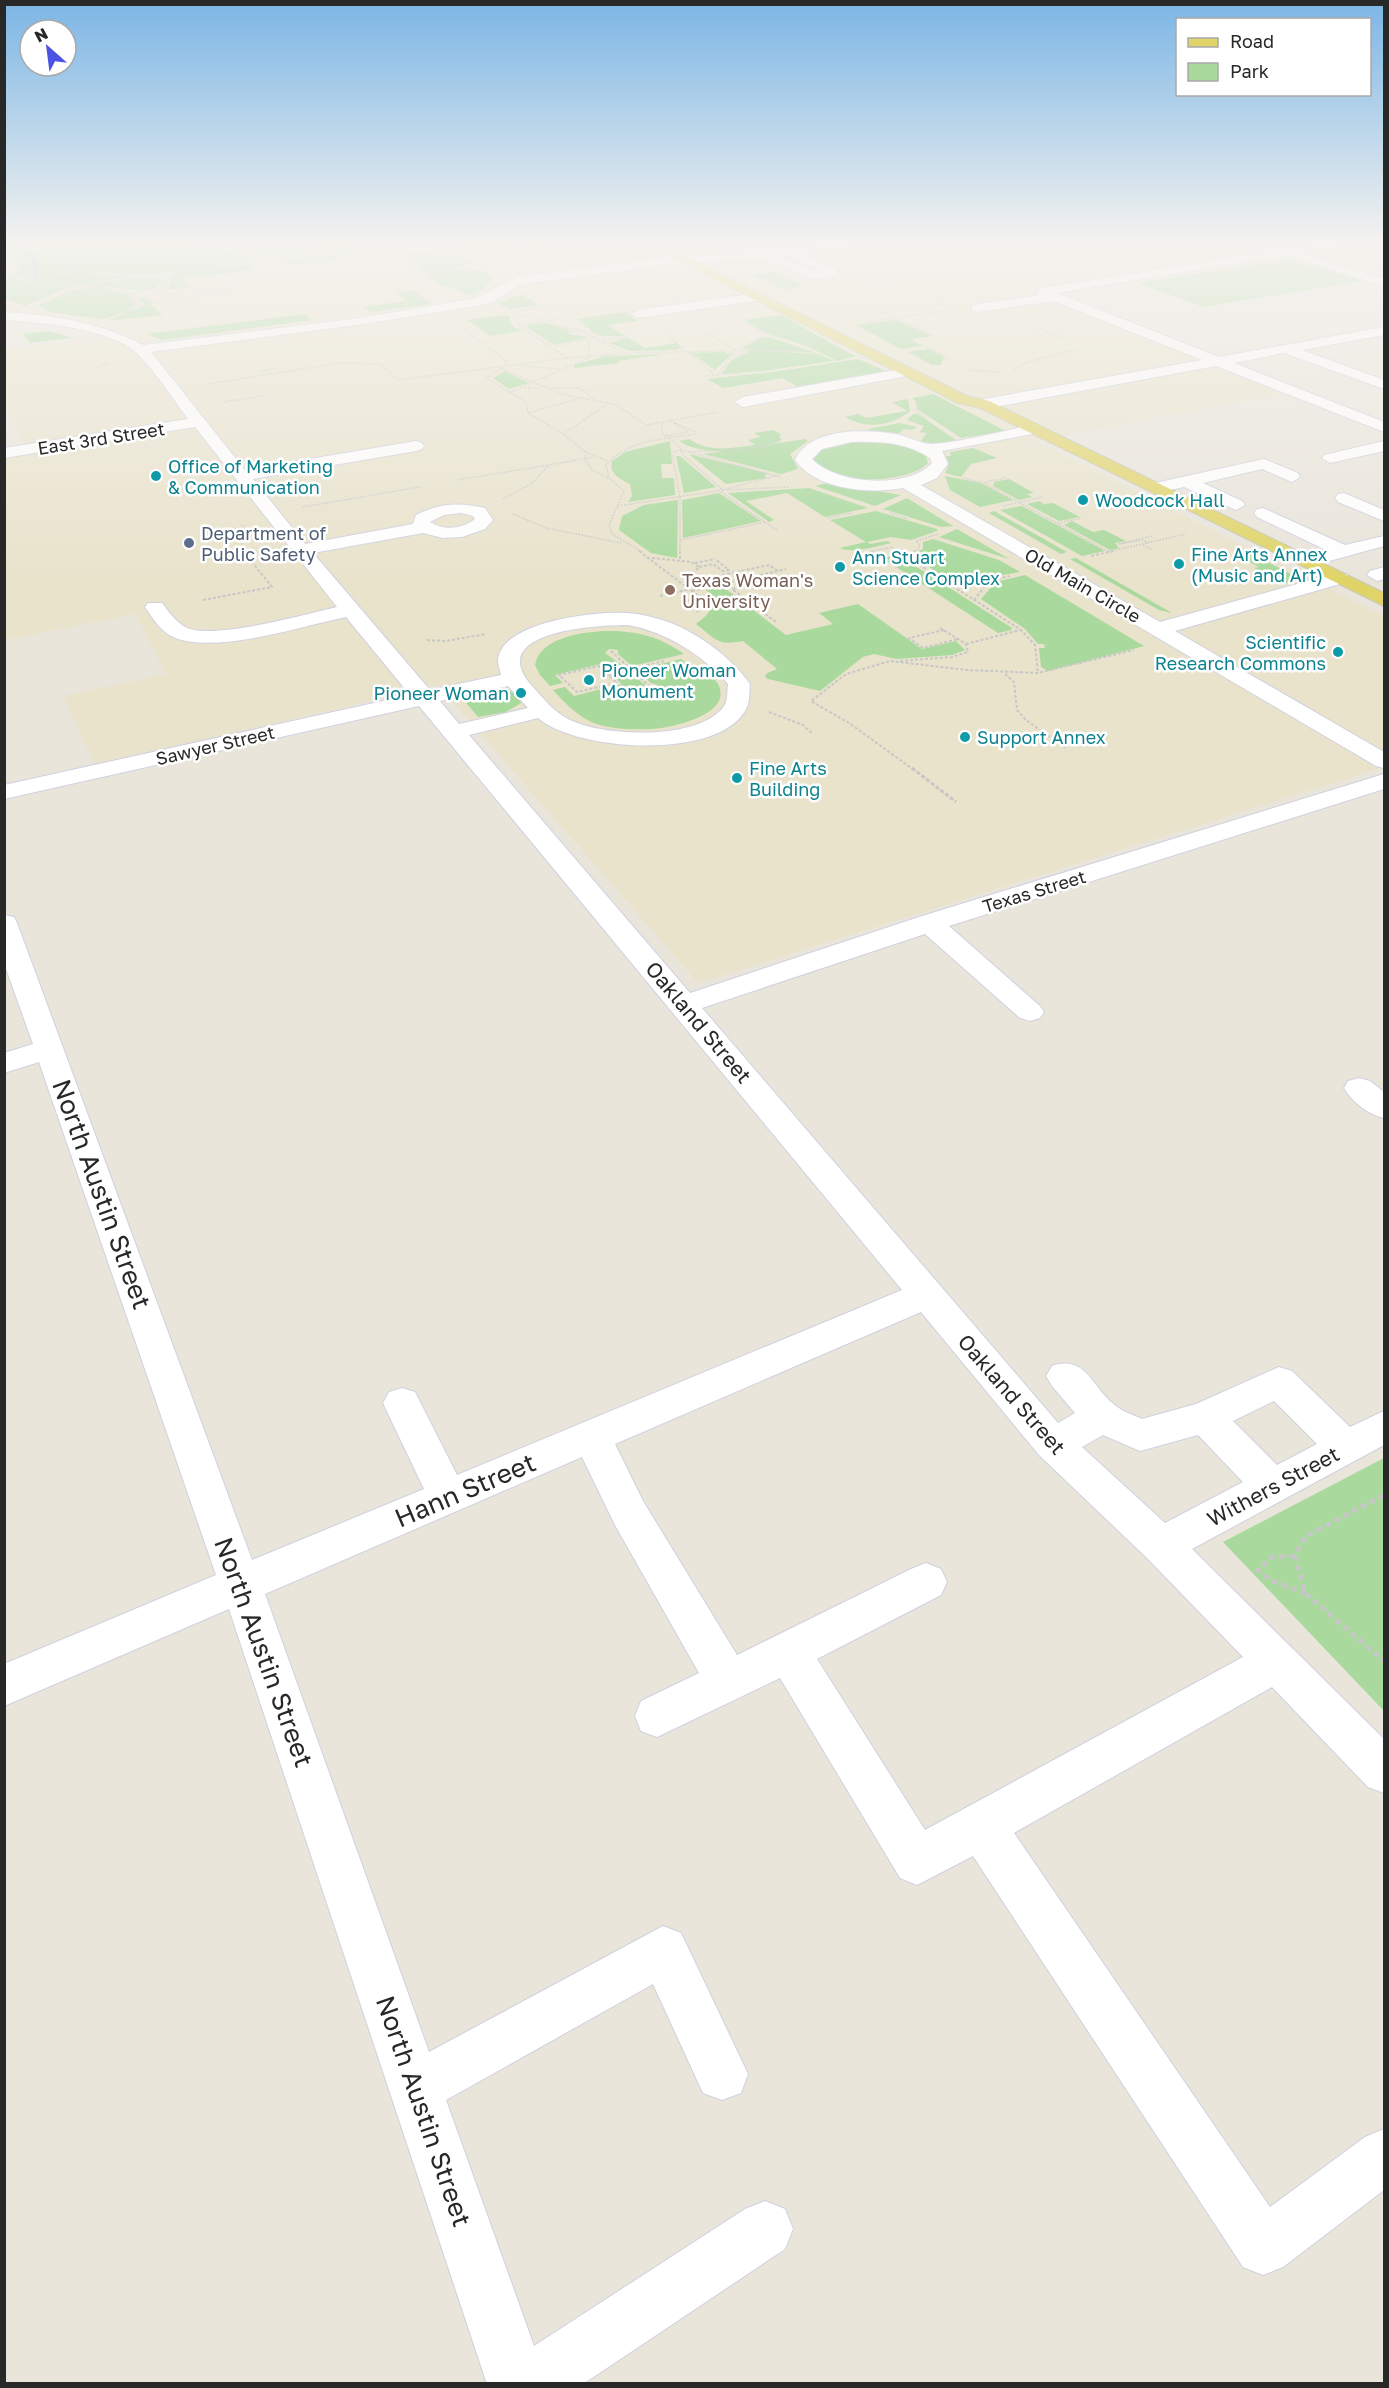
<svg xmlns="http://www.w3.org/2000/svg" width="1389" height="2388" font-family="'Golos Text',sans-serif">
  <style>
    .education { fill: #e9e3cc }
    .green { fill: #a9d99d }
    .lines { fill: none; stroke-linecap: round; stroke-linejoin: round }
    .stream { fill: #79b6e0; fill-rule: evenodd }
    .minor-casing { stroke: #d0d1df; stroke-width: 2 }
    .major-casing { stroke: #c7c7c7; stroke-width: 2 }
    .path-far3 { stroke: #c7c7c7; stroke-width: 1.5; stroke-dasharray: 1.5 1.5; stroke-linecap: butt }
    .path-far2 { stroke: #c7c7c7; stroke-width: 2; stroke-dasharray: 3 2; stroke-linecap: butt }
    .path-far1 { stroke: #c7c7c7; stroke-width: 3; stroke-dasharray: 4 2; stroke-linecap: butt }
    .path { stroke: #c7c7c7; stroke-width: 4.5; stroke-dasharray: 6 4; stroke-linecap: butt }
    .minor { fill: #fff; fill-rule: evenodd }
    .major { fill: #e0d469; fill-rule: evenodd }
    .culture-dot { fill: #0f9aa8; stroke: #fff; stroke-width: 2 }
    .service-dot { fill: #5c6f8a; stroke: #fff; stroke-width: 2 }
    .education-dot { fill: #8d6e63; stroke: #fff; stroke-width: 2 }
    .labels { text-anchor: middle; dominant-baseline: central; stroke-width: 5; stroke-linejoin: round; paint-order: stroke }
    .far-street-label { font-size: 18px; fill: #282828; stroke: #fff }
    .far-culture-label { font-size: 18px; fill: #0d838f; stroke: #fff; text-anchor: start }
    .far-service-label { font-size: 18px; fill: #4e5e75; stroke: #fff; text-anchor: start }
    .far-education-label { font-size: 18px; fill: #785e54; stroke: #fff; text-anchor: start }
    .street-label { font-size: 21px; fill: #282828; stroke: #fff }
    .near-street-label { font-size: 26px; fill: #282828; stroke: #fff }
  </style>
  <rect width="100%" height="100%" fill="#e9e5db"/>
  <polygon class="education" points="5,244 1384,244 1384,281 1377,278 1204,307 1116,275 1029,290 1289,392 1035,441 1384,616 1384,767 698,983 438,685 95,765 63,696 166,674 135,614 5,640 5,456 29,452 5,407 4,349 127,333 73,318 5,313"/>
  <g class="green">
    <path d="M4,244C56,243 216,234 252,260L240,264L142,275L78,271L10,278L21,270L5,248Z"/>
    <polygon points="194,244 250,244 248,246 359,244 371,247 279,259 268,256 254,258 228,248 234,246 225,248"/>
    <polygon points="452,244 568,244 472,256"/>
    <polygon points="358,251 365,256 285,266 279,262"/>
    <polygon points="405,251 460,257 473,263 461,267 423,272 407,260"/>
    <polygon points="1292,259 1362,281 1204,307 1137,283"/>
    <polygon points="243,265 249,265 254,270 184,279 190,287 167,290 171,284 169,276 175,273"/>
    <polygon points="457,270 484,270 493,279 481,291 471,295 441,285 425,274"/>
    <polygon points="78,272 130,276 69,287 23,278"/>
    <polygon points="776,272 804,285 805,285 784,290 752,275"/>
    <path d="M145,277L159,278L164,283C142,298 123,286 100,286L128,294L136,303L128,312L103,319L48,312L38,305L74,290L100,287L86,286L92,284Z"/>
    <polygon points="5,279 40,281 67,288 25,306 5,299"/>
    <polygon points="413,290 431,304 370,312 363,307 407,301 396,292"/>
    <polygon points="521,294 538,305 511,309 498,304"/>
    <polygon points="141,297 154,303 150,304 163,315 107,321 147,304 141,303 138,298"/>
    <polygon points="624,312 638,321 607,325 625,336 597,336 600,335 594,334 579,319"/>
    <polygon points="305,314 312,320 162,340 146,334"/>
    <polygon points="781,315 851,354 857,356 837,361 809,347 766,333 744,320"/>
    <polygon points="497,316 509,316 512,326 521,331 490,336 467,320"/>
    <polygon points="895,320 932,336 911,339 922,346 901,349 856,325"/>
    <polygon points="542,323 569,329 567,332 570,334 589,337 554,345 525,326"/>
    <polygon points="49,331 73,338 30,343 23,334"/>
    <polygon points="769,337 817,353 742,349 760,338"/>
    <polygon points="628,338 645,348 677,343 681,348 675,350 630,351 609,343"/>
    <polygon points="928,349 944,357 941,365 932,365 908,352"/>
    <path d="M748,350L819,354L834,361L763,371L722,374C731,358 732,359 748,353Z"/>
    <polygon points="724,352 731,355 715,370 691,353"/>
    <polygon points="666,354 618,361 620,363 574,368 574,365 605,356"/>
    <polygon points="858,359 888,372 800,388 783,378 723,388 707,379 780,371"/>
    <polygon points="504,372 506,372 529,383 509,389 493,378"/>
    <polygon points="933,394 1006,431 961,438 917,409 916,402 912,398"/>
    <path d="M908,399L910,411C891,427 866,429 845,417L858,414L866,418L907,411L892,402Z"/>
    <polygon points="913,414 918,414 956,440 937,444 921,441 927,433 920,432 924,426 907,420"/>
    <polygon points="900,423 917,427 912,430 904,429 897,435 876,434 868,429"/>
    <path d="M773,430L782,435L779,436L782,440C754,451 705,458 679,441L689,439C710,453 729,448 755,445L748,440L761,437L754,433Z"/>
    <polygon points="806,439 808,441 790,454 798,469 781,474 703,454"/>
    <path d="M857,440C882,442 905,442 926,456L928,463C911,481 857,483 834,475C827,473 820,467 813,464L811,457L820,448Z"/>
    <path d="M670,441L672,464H661L662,478H674L675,495L628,502L632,496L630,484C620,479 608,473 612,461L625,452Z"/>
    <polygon points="973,448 997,458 971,464 961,477 945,473 949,464 946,456 951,456 950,452"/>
    <polygon points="690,455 693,455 770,474 764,475 767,478 726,484"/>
    <polygon points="676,456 680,456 716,487 684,493"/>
    <polygon points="945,476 981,483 1013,500 980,507 950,490"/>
    <polygon points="1009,479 1034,493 1027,494 1032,497 1019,500 993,486 994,482"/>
    <polygon points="828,483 901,495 875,506 815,486"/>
    <polygon points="809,488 868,508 825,517 787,493 746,501 774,520 769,522 728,493"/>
    <polygon points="719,493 761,521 683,538 682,500"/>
    <polygon points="907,498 953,526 941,527 883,509"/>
    <polygon points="678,500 677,558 651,553 619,530 622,516 644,505"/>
    <polygon points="1039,501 1044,504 1053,503 1080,517 1059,521 1027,504"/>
    <polygon points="1022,506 1105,551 1082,556 1000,510"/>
    <path d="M876,511L937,529V531L911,540L891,537L867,542L870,544L887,541L891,543C878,546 850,554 840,548L866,542L830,520Z"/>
    <polygon points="994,511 1067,552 1061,554 989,513"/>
    <polygon points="1072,521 1093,532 1104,530 1126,541 1115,543 1119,548 1110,550 1064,525"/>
    <polygon points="957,529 1009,559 939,537"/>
    <polygon points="933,539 999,560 1020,572 980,579 945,577 911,556 923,549 923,542"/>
    <polygon points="1246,551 1297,577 1296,579 1285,584 1254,568 1259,567 1234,554"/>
    <polygon points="898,555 1012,628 1011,630 998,633 882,558"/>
    <polygon points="1076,558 1172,613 1159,610 1070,559"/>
    <polygon points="1025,575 1144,646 1048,671 1041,667 1039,648 1045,648 1044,644 1038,644 1025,629 981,599 996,582"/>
    <path d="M722,586L786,635L833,624L819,613L858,604L922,649L956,641L965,650L952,655L897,659L874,654L863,657L820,691L768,679L765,677L767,673L777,669L743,641C718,646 716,640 696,624L707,615L715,600L706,590Z"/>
    <path d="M602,631C633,630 658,635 684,654L632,666L618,654V650L609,649L605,653L626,668L610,672L601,664L555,675L563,683L550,686L540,675L535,665C540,638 579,633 602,631Z"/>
    <path d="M681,659L691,667L698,665C704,671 714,677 718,684C734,715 671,728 651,729C634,730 613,729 596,724C578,717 566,704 553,690L565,687L574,696L622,684L613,676L630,672L645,685V688L654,689L658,685L651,683L636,670Z"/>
    <path d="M491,690C503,690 517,688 521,703L506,712L478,717L462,698Z"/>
    <polygon points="1384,1458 1384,1711 1223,1542"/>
  </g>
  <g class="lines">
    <polygon class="stream" points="8,244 13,244 31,251 39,269 37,279 33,278 35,269 27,253"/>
    <g class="minor-casing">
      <g id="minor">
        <path d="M825,244H854L848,247L801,254L835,268L837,273L831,277L811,279L764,259L682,263L521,284L493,302L477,306L357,325L151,352L245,470L416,441L422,443L424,446L422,449L416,451L253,479L305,544L413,524L416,515C440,503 459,502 485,508L493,520L485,529L462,537L443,538L423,533L313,553L430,690L501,675C500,670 498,665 498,661C500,621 597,611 627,613C641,614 658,618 671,623C699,634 733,659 750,684C749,691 750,701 747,707C723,761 577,752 538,718L469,735L690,993L919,917L1384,774V789L949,926L1040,1006L1044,1012L1040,1018L1030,1021L1020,1018L925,934L702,1008L1058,1423L1075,1413L1052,1386L1046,1376L1052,1366C1087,1354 1092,1389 1116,1406C1123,1412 1134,1415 1142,1419L1196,1404L1279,1367L1292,1371L1350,1427L1384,1411V1445L1192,1549L1384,1739V1793L1368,1787L1272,1687L1014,1833L1270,2207L1365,2137L1384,2129V2190L1283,2267L1263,2275L1243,2267L973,1856L917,1885L900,1878L780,1678L657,1737L641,1731L635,1716L641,1701L699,1673L615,1525L582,1457L265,1594L429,2052L663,1926L681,1933L748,2074L741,2093L722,2100L703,2093L653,1984L446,2100L534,2346L745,2209L765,2201L785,2209L793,2229L785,2249L583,2384H487L229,1609L4,1706V1664L216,1575L39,1062L4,1073V1053L33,1044L4,963V915L14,917L17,923L252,1560L424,1489L383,1403L389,1392L402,1388L415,1392L457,1475L902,1290L419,706L4,799V785L410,695L346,617C302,626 215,655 173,637C161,632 152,617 145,607L148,603H162C168,611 175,621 185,627C210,641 307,614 337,607L195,427L4,458V448L188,419C172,398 156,372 137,353C112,329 39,322 4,320V312C53,315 99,322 143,345L360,318L476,298L518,277L682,255L766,251ZM786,256L820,270L813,271L780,257ZM461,513L473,516L475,519C462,529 444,531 430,522L444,515ZM628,625C666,632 703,655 728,684C727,691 728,701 724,706C700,741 602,737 568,719C554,712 543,698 532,686C483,631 597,625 628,625ZM508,686L528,708L459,724L440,701ZM921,1312L1039,1455L1147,1558L1243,1657L925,1830L817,1659L941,1595L947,1582L941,1569L926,1563L911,1569L737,1655L643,1501L615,1444ZM1274,1401L1317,1444L1277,1465L1233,1421ZM1103,1435L1140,1451L1198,1435L1243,1482L1165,1523L1082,1447Z"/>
        <polygon points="1316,244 1383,244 1378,247 1336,247 1301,253 1384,279 1384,287 1287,255 1057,293 1219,357 1384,327 1384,335 1302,350 1384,380 1384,389 1284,353 1234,363 1384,422 1384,432 1216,366 984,409 976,404 984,399 1202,360 1054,301 977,312 972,311 972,305 1039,295 1036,292 1042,288"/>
        <polygon points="757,293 762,294 762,300 638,318 631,314 638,310"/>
        <polygon points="907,368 912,369 914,372 912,375 743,407 735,402 743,397"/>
        <path d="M1037,424L1045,429L1043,432L942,451L948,464L937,478L921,485L1160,622L1333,574H1347L1350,578L1347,582L1175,631L1384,752V768L1376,766L903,488C869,494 816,490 795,460C810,427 865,429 896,434C907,436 921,444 932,444C963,442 1005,430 1037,424ZM851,442C879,441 906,442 930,458L932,463C908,490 835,484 812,459L822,449Z"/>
        <polygon points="1384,441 1384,451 1330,463 1322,458 1324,455"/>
        <polygon points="1264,459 1298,473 1300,477 1292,482 1262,469 1203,483 1242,501 1245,505 1236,510 1184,487 1155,493 1146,488 1155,483"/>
        <polygon points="1344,493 1384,510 1384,521 1338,502 1335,498 1338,494"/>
        <polygon points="1263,508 1345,545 1384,536 1384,546 1322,563 1315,561 1313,557 1315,553 1326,550 1257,517 1254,513 1257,509"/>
        <polygon points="1384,567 1384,579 1377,581 1367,575 1370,571"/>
        <path d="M1359,1078L1370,1081L1384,1092V1118C1369,1115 1352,1102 1344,1088L1348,1081Z"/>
      </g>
    </g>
    <g class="major-casing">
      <polygon id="major" points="645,244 659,244 967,396 989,401 1384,593 1384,606 980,408 958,403"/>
    </g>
    <g class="path-far3">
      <polyline points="192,244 234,249 266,267"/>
      <polyline points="384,244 392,249 464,256"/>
      <polyline points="448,244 464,256"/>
      <polyline points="517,244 513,246 519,250"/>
      <polyline points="228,247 252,244"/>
      <polyline points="875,248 911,252 880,256"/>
      <polyline points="392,249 401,262 432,283"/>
      <polyline points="4,250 19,270 8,278"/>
      <polyline points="468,257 575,244"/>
      <polyline points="472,259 487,257 497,260 492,257 510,255"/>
      <polyline points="339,260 366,256 359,251"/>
      <polyline points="1063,263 1045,246 1067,244"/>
      <polygon points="482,264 487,267 466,267"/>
      <polyline points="859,267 880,276"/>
      <polyline points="401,276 467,268"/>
      <polyline points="26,277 76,271 135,275"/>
      <polyline points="151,277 165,278 167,285 163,290 179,298"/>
      <polyline points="4,278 39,280 71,289"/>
      <polyline points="864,279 903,291"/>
      <polyline points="858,280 909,272 897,268"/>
      <path d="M82,288C101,286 130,283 138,305L126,314"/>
      <polyline points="146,292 146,296 158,302 231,291 227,287 174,294"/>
      <polyline points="58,294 97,282 307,258 386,245"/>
      <polyline points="131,294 163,290"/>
      <polyline points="136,298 167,292"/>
      <polyline points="937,303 951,308"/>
      <polyline points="523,310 541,307"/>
      <polyline points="881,312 943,340"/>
      <polyline points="513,313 519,325"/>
      <polyline points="515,313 543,320"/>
      <polyline points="577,319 586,327 585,330"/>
      <polyline points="868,322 950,310"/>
      <polyline points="546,323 574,329"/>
      <polyline points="747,324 775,337"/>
      <polyline points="1036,327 1064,339"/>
      <polygon points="578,329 586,332 569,332"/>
      <polyline points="464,330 506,361 504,365"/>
      <polyline points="706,332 736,350"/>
      <polyline points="585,333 625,353"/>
      <polyline points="668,336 684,349 683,352"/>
      <polyline points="602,340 627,337"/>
      <polyline points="556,346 596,337"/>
      <polyline points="927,347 946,356 945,360"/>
      <polyline points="739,349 765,335"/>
      <polygon points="736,350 746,352 739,355 730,353"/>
      <polyline points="743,350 806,352"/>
      <polyline points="688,352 714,374"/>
      <polyline points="567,358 626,353 730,351"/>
      <polyline points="522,366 560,369"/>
      <polyline points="93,368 110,363"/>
      <polyline points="502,368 486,378 526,402 528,413 563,434 586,452 585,459 592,470 609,478"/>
      <polyline points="501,369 562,394 617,405 646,425 718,412"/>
      <polyline points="967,370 999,372"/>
      <polyline points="261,371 279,368"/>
      <polyline points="1012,372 1025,363 1077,349"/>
      <polyline points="718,375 733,354"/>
      <polyline points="703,376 740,373"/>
      <polyline points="208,384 340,363 381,364 398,380 567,358 519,325 561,319"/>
      <polyline points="525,388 542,388"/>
      <polyline points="549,388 579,388 595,399"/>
      <polyline points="509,393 590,357 588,339"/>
      <polyline points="224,402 268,395"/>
      <polyline points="914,409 926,418"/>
      <polyline points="528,413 581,398"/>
      <polyline points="664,422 661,426 663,434 679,446 683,455 723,490 721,492 778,531"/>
      <polyline points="675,423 695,432"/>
      <polyline points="564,434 609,403"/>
      <polyline points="665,436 688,432 671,421"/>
      <polyline points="586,452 608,461"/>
      <polyline points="689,452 747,449 781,442"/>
      <polyline points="963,478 984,483 1109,552"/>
      <polyline points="457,480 549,465"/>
      <polyline points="985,482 1006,478"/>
      <polyline points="727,490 789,487"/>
      <polyline points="503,499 531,484 549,465 593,457"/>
      <polyline points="618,506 723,490 778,475"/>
      <polyline points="1003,506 1043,497"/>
      <polyline points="303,507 420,487"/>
      <polyline points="890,513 908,519"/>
      <polyline points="513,514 546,528 621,543"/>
      <polyline points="827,518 852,513"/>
      <polyline points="1058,523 1082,518"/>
      <polyline points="242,525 242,549 245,552"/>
      <polyline points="681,540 765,522"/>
      <polyline points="1148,543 1143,540 1119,544 1152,536"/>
      <polyline points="1143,545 1153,550"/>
      <path d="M642,552L612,534L609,525L624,491L609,478L606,465C626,440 668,438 697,434"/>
      <polyline points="680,552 680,498 672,453 679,450 689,452 780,477"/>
      <polyline points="869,552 892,547 900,552"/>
      <polyline points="912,552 918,550 920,545 916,541 938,534"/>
      <polyline points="1107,552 1186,534"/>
    </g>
    <g class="path-far2">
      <polyline points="639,551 697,595 709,600 696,613"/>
      <polyline points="680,551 680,561"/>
      <polyline points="898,551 1021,630 1035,645 1038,673"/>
      <polyline points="1107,551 1109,552"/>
      <polyline points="865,553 875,551"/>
      <polyline points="905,555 916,551"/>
      <polyline points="1091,556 1114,551"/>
      <polyline points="652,558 691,562 699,567 687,579 699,588"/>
      <polyline points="695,563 715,559"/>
      <polyline points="699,567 713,564 723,571 729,570 715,559"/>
      <polyline points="943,579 989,581 1010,576"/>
      <polyline points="741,580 747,585 732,589 776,622"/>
      <polyline points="721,584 713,577 769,565 778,571"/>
      <polyline points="692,591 786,569"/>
      <polyline points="660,596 690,589"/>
      <polyline points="203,600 272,587 243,551"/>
      <polyline points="974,600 989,581"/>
      <polyline points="682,604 697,595"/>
      <polyline points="757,607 769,604"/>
      <polyline points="944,630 909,638 923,648 958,639"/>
      <polyline points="427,640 446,641 486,634"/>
      <polyline points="966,644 1020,630"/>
      <polyline points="611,651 649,686"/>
      <polyline points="900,661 952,657 968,652 966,644 940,628"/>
      <polygon points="599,666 617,683 577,692 559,675"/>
      <polyline points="1005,674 1014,682 1017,710 1026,720 1065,748"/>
      <polyline points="608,675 664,661"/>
      <polyline points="769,712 803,725 813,734"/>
      <polyline points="914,770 849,723 811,701 846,674 890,661 967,670 1038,673 1134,650"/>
    </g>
    <polyline class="path-far1" points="912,768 956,802"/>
    <g class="path">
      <polyline points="1384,1495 1306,1536 1295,1556 1305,1593 1384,1661"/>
      <polyline points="1295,1556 1272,1557 1258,1570 1270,1580 1305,1593"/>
    </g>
    <use href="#minor" class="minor"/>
    <use href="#major" class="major"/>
  </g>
  <linearGradient id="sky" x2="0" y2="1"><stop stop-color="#7bb5e5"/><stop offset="0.42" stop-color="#f5f3ef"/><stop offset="1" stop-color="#f5f3ef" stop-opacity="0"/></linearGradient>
  <rect width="1389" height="578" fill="url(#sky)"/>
  <g class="culture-dot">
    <circle cx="156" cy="476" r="6"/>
    <circle cx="1083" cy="500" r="6"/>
    <circle cx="1179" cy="564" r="6"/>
    <circle cx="840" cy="567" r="6"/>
    <circle cx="1338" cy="652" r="6"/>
    <circle cx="589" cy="680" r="6"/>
    <circle cx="521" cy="693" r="6"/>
    <circle cx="965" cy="737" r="6"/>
    <circle cx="737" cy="778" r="6"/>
  </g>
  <circle class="service-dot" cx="189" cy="543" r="6"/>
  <circle class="education-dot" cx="670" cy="590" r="6"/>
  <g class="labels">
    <g class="far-street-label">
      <text transform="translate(101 438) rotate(-9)">East 3rd Street</text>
      <text transform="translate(1083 585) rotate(30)">Old Main Circle</text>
      <text transform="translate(215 745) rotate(-13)">Sawyer Street</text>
      <text transform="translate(1034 891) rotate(-17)">Texas Street</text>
    </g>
    <g class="far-culture-label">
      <text x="168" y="466">Office of Marketing<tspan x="168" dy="21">&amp; Communication</tspan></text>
      <text x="1095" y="500">Woodcock Hall</text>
      <text x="1191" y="554">Fine Arts Annex<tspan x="1191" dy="21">(Music and Art)</tspan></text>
      <text x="852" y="557">Ann Stuart<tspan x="852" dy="21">Science Complex</tspan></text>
      <text x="1326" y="642" text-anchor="end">Scientific<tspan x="1326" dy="21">Research Commons</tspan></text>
      <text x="601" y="670">Pioneer Woman<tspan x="601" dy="21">Monument</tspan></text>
      <text x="509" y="693" text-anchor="end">Pioneer Woman</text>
      <text x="977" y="737">Support Annex</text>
      <text x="749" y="768">Fine Arts<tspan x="749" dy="21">Building</tspan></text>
    </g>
    <g class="far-service-label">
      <text x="201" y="533">Department of<tspan x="201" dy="21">Public Safety</tspan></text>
    </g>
    <g class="far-education-label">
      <text x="682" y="580">Texas Woman's<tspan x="682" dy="21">University</tspan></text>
    </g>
    <g class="street-label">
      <text transform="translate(699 1022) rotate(50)">Oakland Street</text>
      <text transform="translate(1012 1394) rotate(49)">Oakland Street</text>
      <text transform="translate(1273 1486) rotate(-28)">Withers Street</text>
    </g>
    <g class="near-street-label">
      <text transform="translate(102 1194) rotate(70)">North Austin Street</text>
      <text transform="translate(465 1490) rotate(-23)">Hann Street</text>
      <text transform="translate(264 1652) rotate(70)">North Austin Street</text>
      <text transform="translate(424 2111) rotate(71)">North Austin Street</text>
    </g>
  </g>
  <rect width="1389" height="2388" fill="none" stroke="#282828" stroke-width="12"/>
  <rect x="1176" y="18" width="195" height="78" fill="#ffffff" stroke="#a9a9a9" stroke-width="1.5"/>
  <rect x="1188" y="38" width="30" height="9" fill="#e0d469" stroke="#a9a9a9" stroke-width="1.5"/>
  <text x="1230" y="48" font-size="18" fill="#282828">Road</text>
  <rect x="1188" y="63" width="30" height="18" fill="#a9d99d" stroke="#a9a9a9" stroke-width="1.5"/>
  <text x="1230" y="78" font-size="18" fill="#282828">Park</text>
  <g transform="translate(48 48) rotate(332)"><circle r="28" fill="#ffffff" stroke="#a9a9a9" stroke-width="1.5"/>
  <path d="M0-4.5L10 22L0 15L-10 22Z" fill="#4c53e4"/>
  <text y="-9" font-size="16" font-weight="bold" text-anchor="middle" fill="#282828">N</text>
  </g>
</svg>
